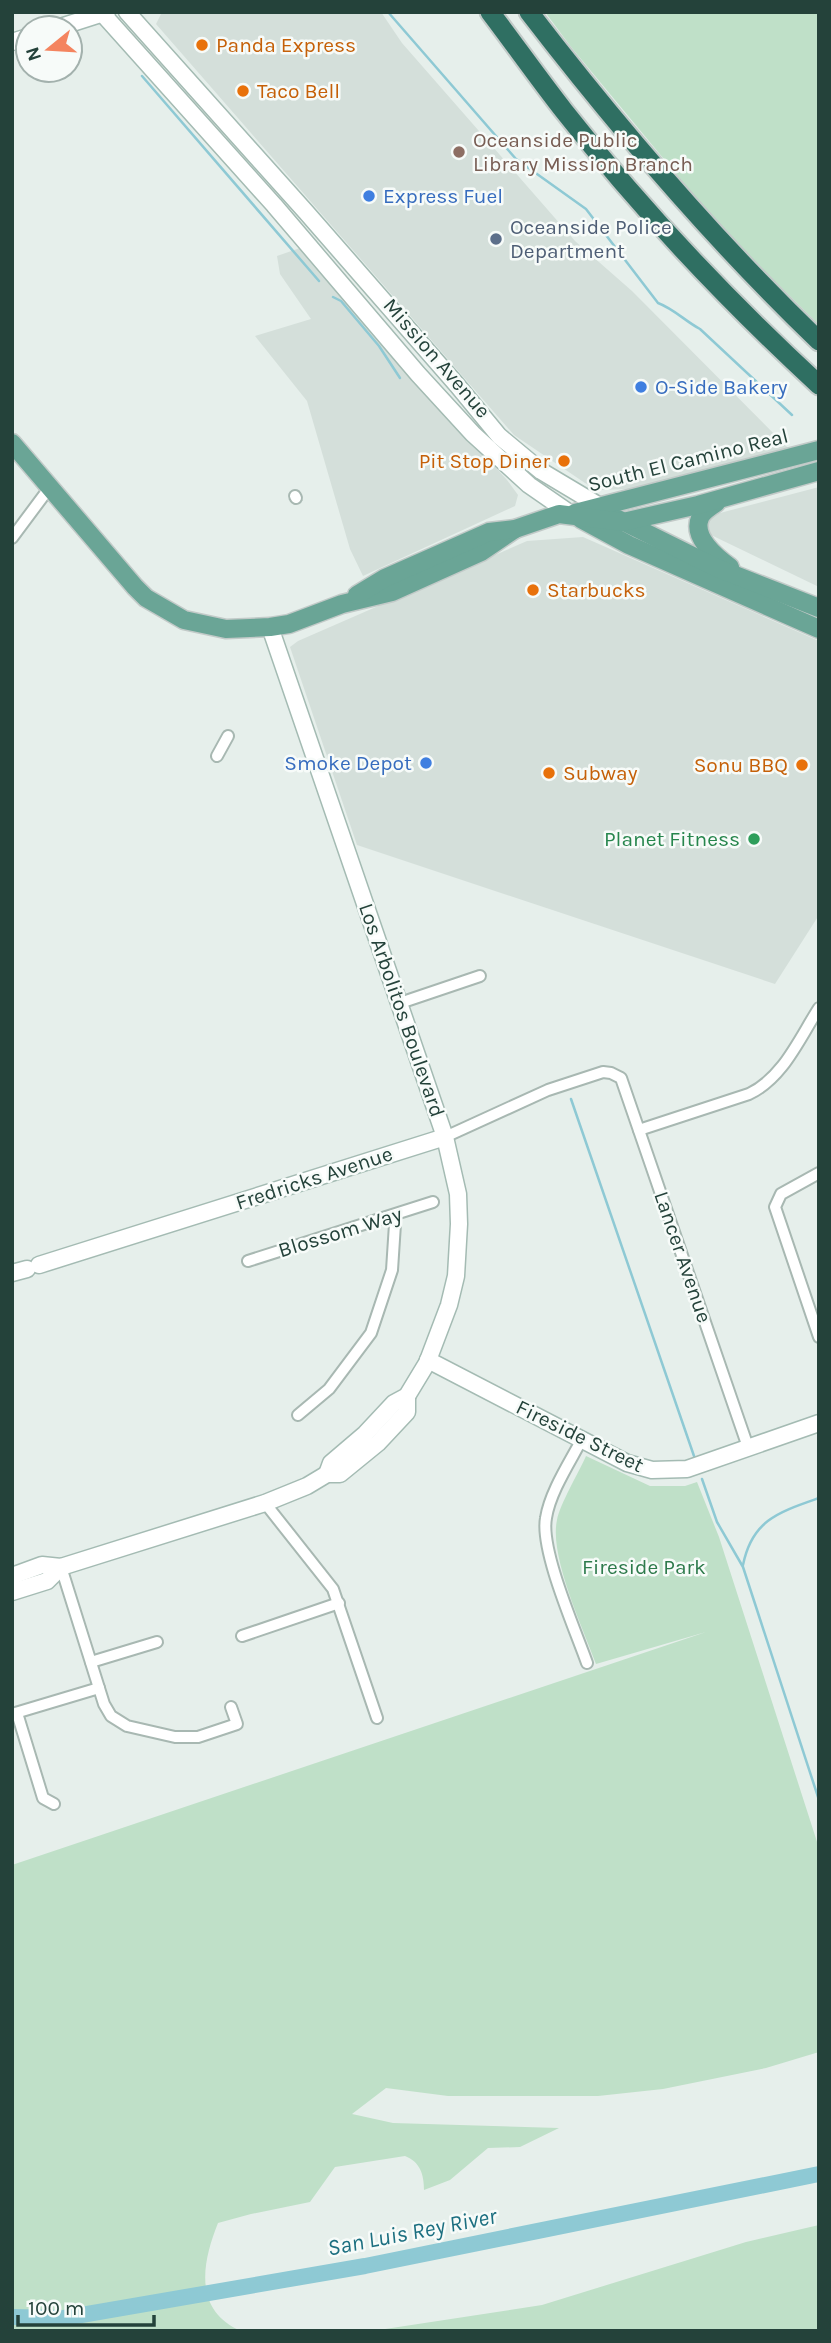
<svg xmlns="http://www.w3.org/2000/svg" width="831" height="2343" font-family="Karla,sans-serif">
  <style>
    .built { fill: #d4dfda }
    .green { fill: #bfe0c8 }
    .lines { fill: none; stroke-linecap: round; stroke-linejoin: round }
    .stream { stroke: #8ec9d4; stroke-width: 2.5 }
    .river { stroke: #8ec9d4; stroke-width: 16 }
    .street-casing { stroke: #a8b8b2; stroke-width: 14 }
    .secondary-casing { stroke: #a4bbb3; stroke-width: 19 }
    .primary-casing { stroke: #c2cac8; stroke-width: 21 }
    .highway-casing { stroke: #c2cac8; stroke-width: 23 }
    .street { stroke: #fff; stroke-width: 10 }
    .secondary { stroke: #fff; stroke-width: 16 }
    .primary { stroke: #6aa596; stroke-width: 18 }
    .highway { stroke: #2f6f62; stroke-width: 19 }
    .food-dot { fill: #e8710a; stroke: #f7fbf9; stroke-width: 2.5 }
    .education-dot { fill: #8d6e63; stroke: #f7fbf9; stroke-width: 2.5 }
    .shop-dot { fill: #3f7fe0; stroke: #f7fbf9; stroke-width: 2.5 }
    .service-dot { fill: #5c6f8a; stroke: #f7fbf9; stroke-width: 2.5 }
    .leisure-dot { fill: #2e9e5b; stroke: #f7fbf9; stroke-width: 2.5 }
    .labels { text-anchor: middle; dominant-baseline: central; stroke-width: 5; stroke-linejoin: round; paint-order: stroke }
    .food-label { font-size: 21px; fill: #c56008; stroke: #f7fbf9; text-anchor: start }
    .education-label { font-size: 21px; fill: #785e54; stroke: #f7fbf9; text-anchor: start }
    .shop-label { font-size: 21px; fill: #366cbe; stroke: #f7fbf9; text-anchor: start }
    .service-label { font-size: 21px; fill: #4e5e75; stroke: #f7fbf9; text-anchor: start }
    .street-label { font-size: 21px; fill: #24423a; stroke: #f7fbf9 }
    .leisure-label { font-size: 21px; fill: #27864d; stroke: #f7fbf9; text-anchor: end }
    .park-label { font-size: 21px; fill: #2d7a4b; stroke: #f7fbf9 }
    .water-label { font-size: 23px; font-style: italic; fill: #1c6f80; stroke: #f7fbf9 }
  </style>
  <rect width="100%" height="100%" fill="#e6efeb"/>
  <g class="built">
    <polygon points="162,12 381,12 402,43 575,241 632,291 789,449 629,489 599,490 585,483 514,435 156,24"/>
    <polygon points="300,248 338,293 507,480 518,495 515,506 363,576 350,549 307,401 255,336 311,319 280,274 277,256"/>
    <polygon points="819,487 819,587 709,534 707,524 711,518 720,513"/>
    <polygon points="583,537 819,641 819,915 775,984 357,845 290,647 298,641 527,541"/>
  </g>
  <g class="green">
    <polygon points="545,12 819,12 819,325 721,228 571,47"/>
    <path d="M586,1456L650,1486H685L697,1482L719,1537L819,1848V2052L766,2068L663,2089L598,2096H448L386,2088L352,2114L393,2123L559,2128L520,2147L488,2148L450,2180L424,2190C424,2174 420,2162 405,2156L335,2167L310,2202L251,2214L218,2223C202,2263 193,2310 241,2331H12V1865L706,1632L596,1664C583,1628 549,1556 557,1520C560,1504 579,1472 586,1456Z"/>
    <polygon points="819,2225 819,2331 372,2331 542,2305 746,2242"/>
  </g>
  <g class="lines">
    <g class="stream">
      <path d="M388,12L516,159L586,209L658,303C674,309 685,321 700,329L792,415"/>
      <polyline points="142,76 319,281"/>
      <polyline points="333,297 341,301 379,346 400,378"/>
      <polyline points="571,1099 694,1456"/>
      <polyline points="702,1479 717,1522 743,1567 819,1800"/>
      <path d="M743,1565C752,1520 779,1512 819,1498"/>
    </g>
    <polyline class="river" points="12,2317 64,2318 365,2266 819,2174"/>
    <g class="street-casing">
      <g id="street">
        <polyline points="295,496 296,498"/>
        <polyline points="12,538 50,487"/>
        <polyline points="217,756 228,736"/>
        <polyline points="400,1003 480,976"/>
        <path d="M639,1130L749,1094C783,1078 799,1039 819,1008"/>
        <polyline points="445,1137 548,1090 603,1072 611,1073 621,1078 748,1447"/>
        <polyline points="819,1173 781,1194 775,1207 819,1337"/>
        <polyline points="248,1261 433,1202"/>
        <polyline points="298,1415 329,1389 371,1333 392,1270 395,1224 393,1216"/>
        <path d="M582,1439C570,1462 550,1492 546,1518C540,1550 575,1629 587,1663"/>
        <polyline points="265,1503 333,1589 377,1718"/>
        <polyline points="61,1567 104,1704 111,1716 127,1726 175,1737 198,1737 237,1724 231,1707"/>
        <polyline points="242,1636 339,1603"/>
        <polyline points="91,1662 157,1642"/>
        <polyline points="17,1713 43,1798 54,1804"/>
        <polyline points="12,1714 99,1688"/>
      </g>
    </g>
    <g class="secondary-casing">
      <g id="secondary">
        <polyline points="101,12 274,205 418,374 473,434 529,485 571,514"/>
        <polyline points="127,12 306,212 457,385 499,436 541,471 598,505"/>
        <polyline points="57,28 107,12"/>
        <polyline points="12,42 28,37"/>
        <polyline points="270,627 445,1137 458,1194 459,1224 456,1276 449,1305 427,1363 407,1396 394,1403 365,1434 331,1463 327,1474"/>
        <polyline points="39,1265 445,1137"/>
        <polyline points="12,1273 27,1269"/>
        <polyline points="428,1360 627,1463 652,1470 687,1469 819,1423"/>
        <polyline points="12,1576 42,1565 61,1567 265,1503 307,1486 327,1474 340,1474 378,1443 407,1412 407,1396"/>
        <polyline points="12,1592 47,1581 61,1567"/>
      </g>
    </g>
    <g class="primary-casing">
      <g id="primary">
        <polyline points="12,443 135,587 146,598 184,620 226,629 270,627 289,624 342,604 392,592 481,552 515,529"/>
        <path d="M716,503C710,507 702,512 700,518C692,537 716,557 730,567"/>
        <polyline points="575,513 819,450"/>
        <polyline points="581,519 629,545 819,629"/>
        <polyline points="618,519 717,568 819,608"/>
        <polyline points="357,595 385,578 489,532 515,529 559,514 623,522 698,505 819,471"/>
      </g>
    </g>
    <g class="highway-casing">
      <g id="highway">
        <path d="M490,12C515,45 539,79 564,111C641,209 728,301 819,385"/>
        <path d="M529,12C619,129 713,239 819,341"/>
      </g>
    </g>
    <use href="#street" class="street"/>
    <use href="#secondary" class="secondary"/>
    <use href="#primary" class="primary"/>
    <use href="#highway" class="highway"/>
  </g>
  <g class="food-dot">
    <circle cx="202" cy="45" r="7"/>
    <circle cx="243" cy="91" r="7"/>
    <circle cx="564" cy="461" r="7"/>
    <circle cx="533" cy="590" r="7"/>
    <circle cx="802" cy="765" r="7"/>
    <circle cx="549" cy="773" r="7"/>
  </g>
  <circle class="education-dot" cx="459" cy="152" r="7"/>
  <g class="shop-dot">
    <circle cx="369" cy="196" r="7"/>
    <circle cx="641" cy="387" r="7"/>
    <circle cx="426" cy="763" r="7"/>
  </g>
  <circle class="service-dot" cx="496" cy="239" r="7"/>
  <circle class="leisure-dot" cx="754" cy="839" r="7"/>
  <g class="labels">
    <g class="food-label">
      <text x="216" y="45">Panda Express</text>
      <text x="257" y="91">Taco Bell</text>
      <text x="550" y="461" text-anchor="end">Pit Stop Diner</text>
      <text x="547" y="590">Starbucks</text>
      <text x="788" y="765" text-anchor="end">Sonu BBQ</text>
      <text x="563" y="773">Subway</text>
    </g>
    <g class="education-label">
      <text x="473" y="140">Oceanside Public<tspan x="473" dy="24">Library Mission Branch</tspan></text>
    </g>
    <g class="shop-label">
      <text x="383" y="196">Express Fuel</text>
      <text x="655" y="387">O-Side Bakery</text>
      <text x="412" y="763" text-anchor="end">Smoke Depot</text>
    </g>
    <g class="service-label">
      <text x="510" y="227">Oceanside Police<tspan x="510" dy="24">Department</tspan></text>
    </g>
    <g class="street-label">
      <text transform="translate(437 358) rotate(49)">Mission Avenue</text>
      <text transform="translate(688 460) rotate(-14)">South El Camino Real</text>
      <text transform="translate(402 1010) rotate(71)">Los Arbolitos Boulevard</text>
      <text transform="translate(314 1178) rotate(-18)">Fredricks Avenue</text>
      <text transform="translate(340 1232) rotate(-17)">Blossom Way</text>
      <text transform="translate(683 1257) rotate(71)">Lancer Avenue</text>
      <text transform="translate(580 1436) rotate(26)">Fireside Street</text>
    </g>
    <g class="leisure-label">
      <text x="740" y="839">Planet Fitness</text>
    </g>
    <g class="park-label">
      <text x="644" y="1567">Fireside Park</text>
    </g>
    <g class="water-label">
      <text transform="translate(412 2232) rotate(-11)">San Luis Rey River</text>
    </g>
  </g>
  <rect width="831" height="2343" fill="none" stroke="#24423a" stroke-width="28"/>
  <g transform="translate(49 49) rotate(252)"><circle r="33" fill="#f7fbf9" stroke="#a3b1ad" stroke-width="2"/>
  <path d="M0-5L12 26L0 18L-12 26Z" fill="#f4845f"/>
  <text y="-10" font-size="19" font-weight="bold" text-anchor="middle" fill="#24423a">N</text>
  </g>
  <path d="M18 2315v10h136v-10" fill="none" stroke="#24423a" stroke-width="3.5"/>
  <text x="28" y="2315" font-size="21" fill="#24423a" stroke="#f7fbf9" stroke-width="5" paint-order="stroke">100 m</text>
</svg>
